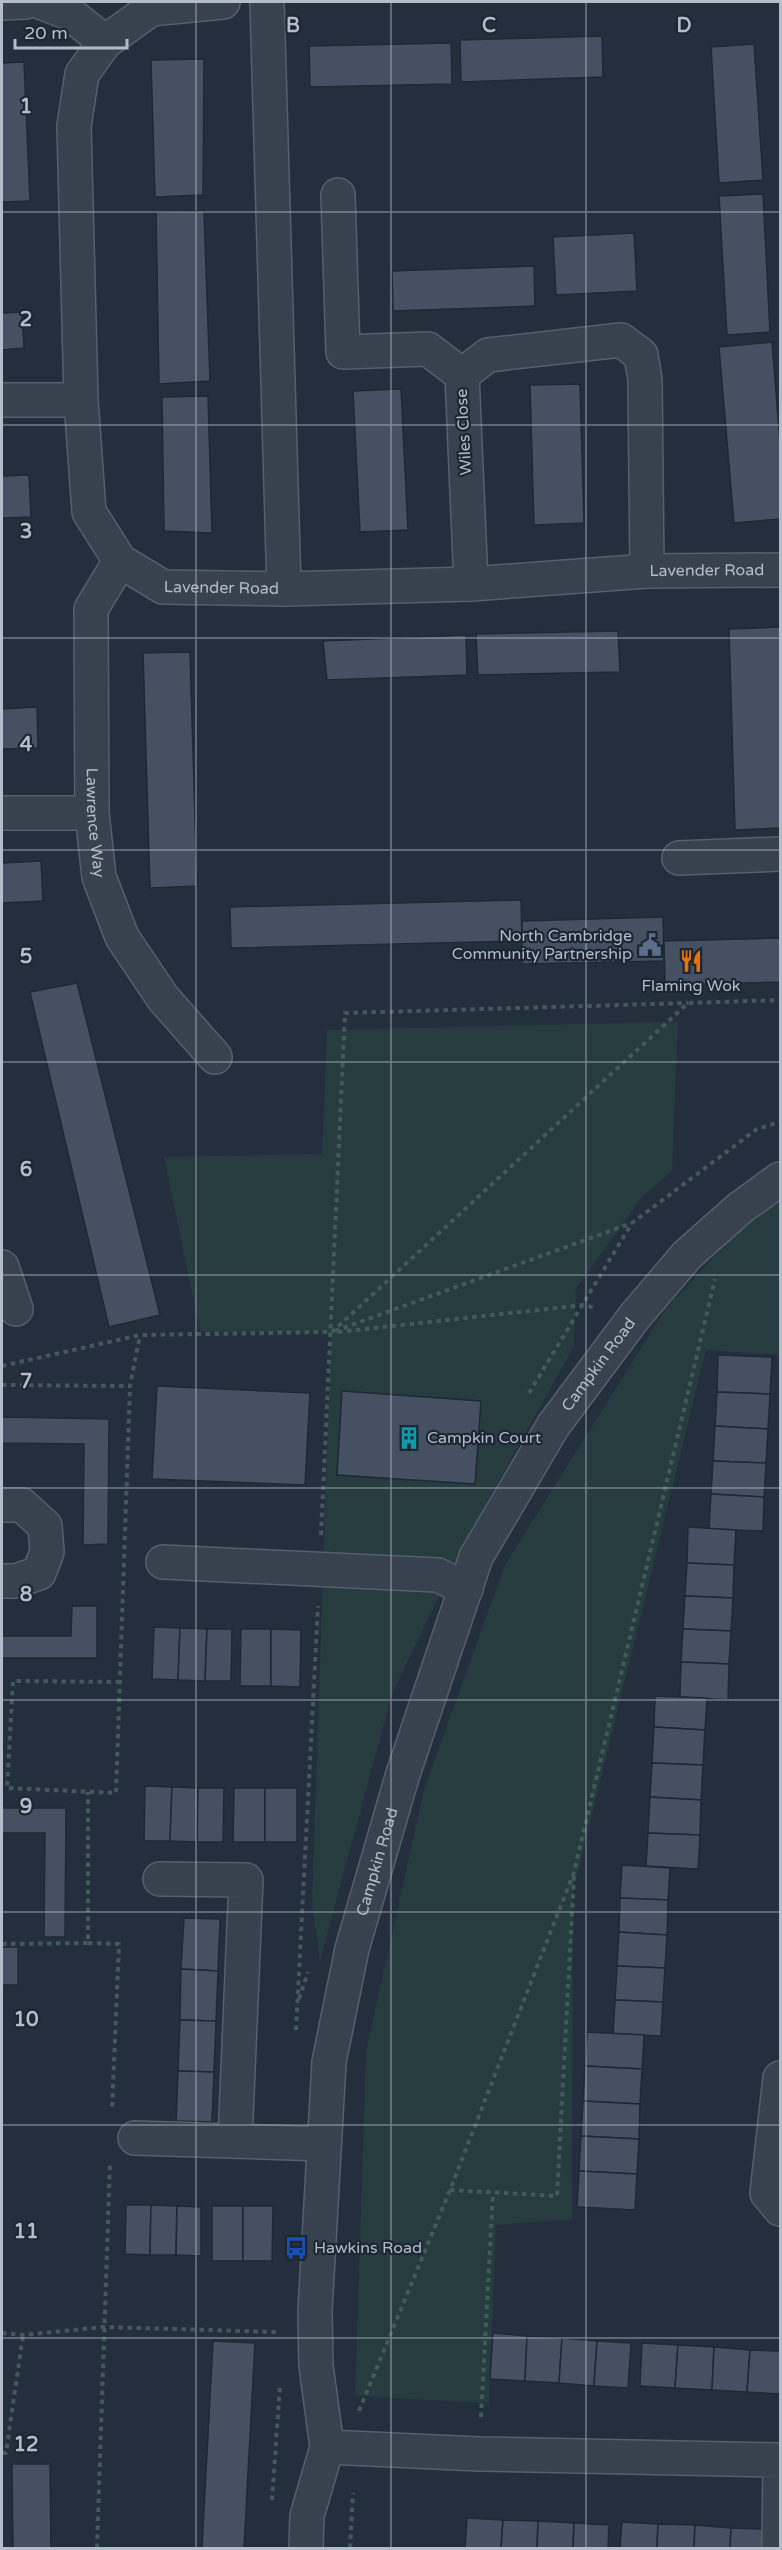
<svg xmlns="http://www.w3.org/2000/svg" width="782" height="2550" font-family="'Varela Round',sans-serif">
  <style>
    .green { fill: #263c3f }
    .building { fill: #455162; stroke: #1f2835; stroke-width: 1.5 }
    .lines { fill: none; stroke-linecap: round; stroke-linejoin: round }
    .minor-casing { stroke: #565f6c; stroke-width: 36 }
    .path { stroke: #44595c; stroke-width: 4; stroke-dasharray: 4.5 4.5; stroke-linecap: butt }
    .minor { stroke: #38414e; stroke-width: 33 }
    .grid { fill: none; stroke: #b4bcc9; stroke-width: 1.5; stroke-opacity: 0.55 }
    .labels { text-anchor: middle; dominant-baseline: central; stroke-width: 4.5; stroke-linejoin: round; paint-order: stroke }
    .street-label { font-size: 16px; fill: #b4bcc9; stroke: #1d2633 }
    .poi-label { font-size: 16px; fill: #b4bcc9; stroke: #1d2633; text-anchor: start }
    .grid-label { font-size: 20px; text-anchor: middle; font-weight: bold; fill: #b4bcc9; stroke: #1d2633; stroke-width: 4.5; stroke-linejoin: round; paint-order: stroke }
  </style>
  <rect width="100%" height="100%" fill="#242f3e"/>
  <g class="green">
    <polygon points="678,1022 672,1171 641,1198 576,1289 574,1346 466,1540 392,1694 320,1961 312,1902 331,1333 200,1331 164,1157 322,1154 327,1030"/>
    <polygon points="780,1201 780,1355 706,1350 573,1892 572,2219 496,2225 489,2403 355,2396 366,2052 424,1790 505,1565 665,1310 749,1219"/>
  </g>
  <g class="building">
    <polygon points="602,36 603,77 461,82 460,40"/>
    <polygon points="451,43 452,84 310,87 309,46"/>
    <polygon points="754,44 763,180 719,183 711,47"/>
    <polygon points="204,59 203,195 155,197 151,60"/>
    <polygon points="24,62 30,201 2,202 2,63"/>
    <polygon points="763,194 770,332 727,335 719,196"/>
    <polygon points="204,211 210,381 159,384 156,212"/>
    <polygon points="634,233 637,291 556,295 553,237"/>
    <polygon points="534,266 535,306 393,311 392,271"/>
    <polygon points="22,312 24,348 2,350 2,313"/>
    <polygon points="772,342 780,443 780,519 734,523 719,347"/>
    <polygon points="580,384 584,523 534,525 530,385"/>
    <polygon points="401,389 408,530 360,532 353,391"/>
    <polygon points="208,396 212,533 164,531 162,397"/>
    <polygon points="29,475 31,517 2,518 2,476"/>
    <polygon points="780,627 780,828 735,830 729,629"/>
    <polygon points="618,631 620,672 478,675 476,634"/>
    <polygon points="466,635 467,675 327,680 323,641"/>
    <polygon points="190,652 197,886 150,888 143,653"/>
    <polygon points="37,707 38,748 2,749 2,709"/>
    <polygon points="41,861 43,901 2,903 2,863"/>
    <polygon points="521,900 522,941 231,948 230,907"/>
    <polygon points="663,917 664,961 522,964 522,921"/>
    <polygon points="780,938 780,982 665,985 664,941"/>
    <polygon points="77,983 160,1315 109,1327 30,992"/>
    <polygon points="718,1355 772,1357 770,1394 717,1392"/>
    <polygon points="157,1386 310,1393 305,1485 152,1479"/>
    <polygon points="342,1391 481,1401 475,1484 337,1475"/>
    <polygon points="717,1392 770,1394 768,1429 715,1426"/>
    <polygon points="2,1417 109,1419 108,1544 83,1545 84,1444 2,1443"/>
    <polygon points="715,1426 768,1429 766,1463 713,1461"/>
    <polygon points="713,1461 766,1463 764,1497 711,1494"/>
    <polygon points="711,1494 764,1497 763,1531 709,1529"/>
    <polygon points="688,1527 736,1530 734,1565 687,1563"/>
    <polygon points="687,1563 734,1565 733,1598 685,1596"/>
    <polygon points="685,1596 733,1598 731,1631 683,1629"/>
    <polygon points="72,1606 97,1606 97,1658 2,1658 2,1636 71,1636"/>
    <polygon points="154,1627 180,1628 178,1680 152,1679"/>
    <polygon points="180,1628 207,1629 205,1681 178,1680"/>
    <polygon points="207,1629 232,1629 231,1681 205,1681"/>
    <polygon points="241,1629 271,1629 271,1686 240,1686"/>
    <polygon points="271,1629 301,1630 300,1687 271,1686"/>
    <polygon points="683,1629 731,1631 729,1664 681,1662"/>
    <polygon points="681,1662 729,1664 728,1700 680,1697"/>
    <polygon points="655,1696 707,1698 705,1730 654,1727"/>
    <polygon points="654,1727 705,1730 703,1765 652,1763"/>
    <polygon points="652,1763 703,1765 701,1800 650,1797"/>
    <polygon points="145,1786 172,1787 170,1841 144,1841"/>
    <polygon points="172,1787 198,1788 197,1842 170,1841"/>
    <polygon points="198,1788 224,1788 223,1842 197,1842"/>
    <polygon points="234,1788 265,1788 265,1842 233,1842"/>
    <rect x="265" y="1788" width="32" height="54"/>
    <polygon points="650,1797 701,1800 700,1835 648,1833"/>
    <polygon points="2,1808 66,1808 65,1937 44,1937 45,1833 2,1833"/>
    <polygon points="648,1833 700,1835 698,1869 646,1866"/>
    <polygon points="622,1865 670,1868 668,1900 620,1898"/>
    <polygon points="620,1898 668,1900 667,1935 619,1932"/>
    <polygon points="184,1918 220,1919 218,1971 181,1969"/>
    <polygon points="619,1932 667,1935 665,1968 617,1966"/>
    <rect x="2" y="1947" width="16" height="38"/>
    <polygon points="617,1966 665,1968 663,2002 615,2000"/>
    <polygon points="181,1969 218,1971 216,2021 180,2020"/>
    <polygon points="615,2000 663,2002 661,2036 613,2034"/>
    <polygon points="180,2020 216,2021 214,2072 178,2071"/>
    <polygon points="587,2032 644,2035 642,2069 585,2066"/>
    <polygon points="585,2066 642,2069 640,2104 583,2101"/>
    <polygon points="178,2071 214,2072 212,2122 176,2121"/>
    <polygon points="583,2101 640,2104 639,2139 581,2136"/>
    <polygon points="581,2136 639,2139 637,2174 579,2171"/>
    <polygon points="579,2171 637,2174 635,2210 577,2207"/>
    <polygon points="126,2205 151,2205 150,2255 125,2254"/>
    <polygon points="151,2205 177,2206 176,2255 150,2255"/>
    <polygon points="177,2206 201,2207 201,2256 176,2255"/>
    <rect x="212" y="2206" width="31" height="55"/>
    <polygon points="243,2206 273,2206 272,2261 243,2261"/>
    <polygon points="493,2333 527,2336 525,2381 490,2379"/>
    <polygon points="527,2336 562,2338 559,2383 525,2381"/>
    <polygon points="562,2338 597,2341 594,2386 559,2383"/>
    <polygon points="213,2341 255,2343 244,2548 202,2548"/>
    <polygon points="597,2341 631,2343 628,2388 594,2386"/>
    <polygon points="642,2343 678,2345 675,2388 640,2386"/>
    <polygon points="678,2345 714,2347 712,2390 675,2388"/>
    <polygon points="714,2347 750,2350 747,2392 712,2390"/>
    <polygon points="750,2350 780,2351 780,2394 747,2392"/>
    <polygon points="12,2464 50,2464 51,2548 13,2548"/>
    <polygon points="467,2518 503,2520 501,2548 465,2548"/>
    <polygon points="503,2520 538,2521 537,2548 501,2548"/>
    <polygon points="538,2521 574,2523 573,2548 537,2548"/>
    <polygon points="622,2522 658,2524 657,2548 620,2548"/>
    <polygon points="574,2523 609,2525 608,2548 573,2548"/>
    <polygon points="658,2524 695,2525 694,2548 657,2548"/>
    <polygon points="695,2525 731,2528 730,2548 694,2548"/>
    <polygon points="731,2528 767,2529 766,2548 730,2548"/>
  </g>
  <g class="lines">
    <g class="minor-casing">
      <g id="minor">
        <polyline points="40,2 69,13 105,42"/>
        <path id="s1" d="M223,2L151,9L105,42L82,74L74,126L81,400L89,512L120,561L163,587L284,589L471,584L647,571L780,570"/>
        <polyline points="267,2 284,589"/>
        <polyline points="2,3 25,2"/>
        <polyline points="338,195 343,352 428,349 462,375"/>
        <polyline points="2,400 81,400"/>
        <path id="s2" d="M120,561L91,609L92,813L99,877L122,937L163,998L215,1057"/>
        <polyline points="471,584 462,375 488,355 621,340 641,355 645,380 647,571"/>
        <polyline points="2,813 92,813"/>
        <polyline points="679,858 780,854"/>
        <polyline points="2,1267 16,1309"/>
        <polyline points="2,1505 22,1505 45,1526 47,1552 39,1573 16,1581 2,1581"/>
        <polyline points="163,1562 438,1575 466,1589"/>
        <polyline points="160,1879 246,1880 235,2141"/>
        <polyline points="780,2078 767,2193 780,2209"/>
        <polyline points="135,2138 323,2144"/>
        <polyline points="327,2447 479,2454 780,2460 779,2548"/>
        <path id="s3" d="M306,2548L307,2516L327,2447L316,2366L315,2311L329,2062L352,1949L402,1777L476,1557L553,1426L635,1316L687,1255L740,1208L780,1179"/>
      </g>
    </g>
    <g class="path">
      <polyline points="335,1331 632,1223"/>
      <polyline points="338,1332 584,1305 596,1308"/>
      <polyline points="2,1366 140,1335 332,1332 688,1003 780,1000"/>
      <polyline points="2,1385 130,1386 140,1335"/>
      <polyline points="529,1393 632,1223 757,1129 780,1122"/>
      <polyline points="321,1535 345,1013 688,1003"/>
      <polyline points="120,1682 13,1681 7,1788 116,1793 130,1386"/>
      <polyline points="88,1943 119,1944 112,2110"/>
      <polyline points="2,1944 88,1943 88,1792"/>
      <polyline points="299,1999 308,1972"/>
      <polyline points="296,2030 318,1606"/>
      <polyline points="450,2190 557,2196 574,1876"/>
      <polyline points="2,2333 23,2335 103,2327 279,2332"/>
      <polyline points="359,2411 450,2190 574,1872 715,1279"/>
      <polyline points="481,2417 493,2192"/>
      <polyline points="2,2453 6,2453 23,2335"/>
      <polyline points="272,2500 280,2385"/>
      <polyline points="97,2548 110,2162"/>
      <polyline points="350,2548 353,2493"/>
    </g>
    <use href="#minor" class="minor"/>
  </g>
  <path class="grid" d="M196,2V2548M391,2V2548M586,2V2548M2,212H780M2,425H780M2,638H780M2,850H780M2,1062H780M2,1275H780M2,1488H780M2,1700H780M2,1912H780M2,2125H780M2,2338H780"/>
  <defs>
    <g id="civic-bare" transform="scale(1.8)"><path d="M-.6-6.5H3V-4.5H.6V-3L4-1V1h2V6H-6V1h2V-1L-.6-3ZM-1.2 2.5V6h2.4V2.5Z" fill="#5c6f8a" stroke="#1d2633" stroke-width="2.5" paint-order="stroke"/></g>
    <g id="restaurant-bare" transform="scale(1.8)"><path d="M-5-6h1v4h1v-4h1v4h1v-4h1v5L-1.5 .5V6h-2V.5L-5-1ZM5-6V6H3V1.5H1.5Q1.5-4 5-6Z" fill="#e8710a" stroke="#1d2633" stroke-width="2.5" paint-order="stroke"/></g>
    <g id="building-bare" transform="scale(1.8)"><path d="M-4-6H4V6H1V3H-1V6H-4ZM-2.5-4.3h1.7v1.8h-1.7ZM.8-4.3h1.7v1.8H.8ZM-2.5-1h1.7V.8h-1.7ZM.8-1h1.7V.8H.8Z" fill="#0f9aa8" stroke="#1d2633" stroke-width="2.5" paint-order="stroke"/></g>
    <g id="bus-bare" transform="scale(1.8)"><path d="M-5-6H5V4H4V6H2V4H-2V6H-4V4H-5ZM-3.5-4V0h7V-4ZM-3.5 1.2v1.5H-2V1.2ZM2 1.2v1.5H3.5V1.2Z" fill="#1a4fb4" stroke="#1d2633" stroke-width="2.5" paint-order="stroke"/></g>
  </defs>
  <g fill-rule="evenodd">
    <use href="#civic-bare" x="650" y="945"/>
    <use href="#restaurant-bare" x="691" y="961"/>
    <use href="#building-bare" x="409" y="1438"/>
    <use href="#bus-bare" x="296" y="2248"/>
  </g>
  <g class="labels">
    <g class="street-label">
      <text transform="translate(464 432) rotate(-93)">Wiles Close</text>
      <text stroke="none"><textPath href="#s1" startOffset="1260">Lavender Road</textPath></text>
      <text stroke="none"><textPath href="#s1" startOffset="774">Lavender Road</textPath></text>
      <text stroke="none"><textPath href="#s2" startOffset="270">Lawrence Way</textPath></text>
      <text stroke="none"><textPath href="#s3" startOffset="1245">Campkin Road</textPath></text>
      <text stroke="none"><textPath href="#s3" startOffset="696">Campkin Road</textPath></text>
    </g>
    <g class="poi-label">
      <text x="632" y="936" text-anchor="end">North Cambridge<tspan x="632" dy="18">Community Partnership</tspan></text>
      <text x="691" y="986" text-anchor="middle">Flaming Wok</text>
      <text x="427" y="1438">Campkin Court</text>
      <text x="314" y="2248">Hawkins Road</text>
    </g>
  </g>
  <g class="grid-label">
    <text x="293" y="32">B</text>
    <text x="489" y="32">C</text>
    <text x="684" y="32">D</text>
    <text x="26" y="113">1</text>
    <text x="26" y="326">2</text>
    <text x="26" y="538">3</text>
    <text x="26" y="751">4</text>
    <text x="26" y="963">5</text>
    <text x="26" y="1176">6</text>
    <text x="26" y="1388">7</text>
    <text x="26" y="1601">8</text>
    <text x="26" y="1813">9</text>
    <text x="26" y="2026">10</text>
    <text x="26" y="2238">11</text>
    <text x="26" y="2451">12</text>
  </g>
  <rect width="782" height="2550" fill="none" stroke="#b4bcc9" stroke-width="6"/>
  <path d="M15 39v9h112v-9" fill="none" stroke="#b4bcc9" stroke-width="3"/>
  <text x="24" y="39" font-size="18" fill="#b4bcc9" stroke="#1d2633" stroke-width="4.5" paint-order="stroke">20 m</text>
</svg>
